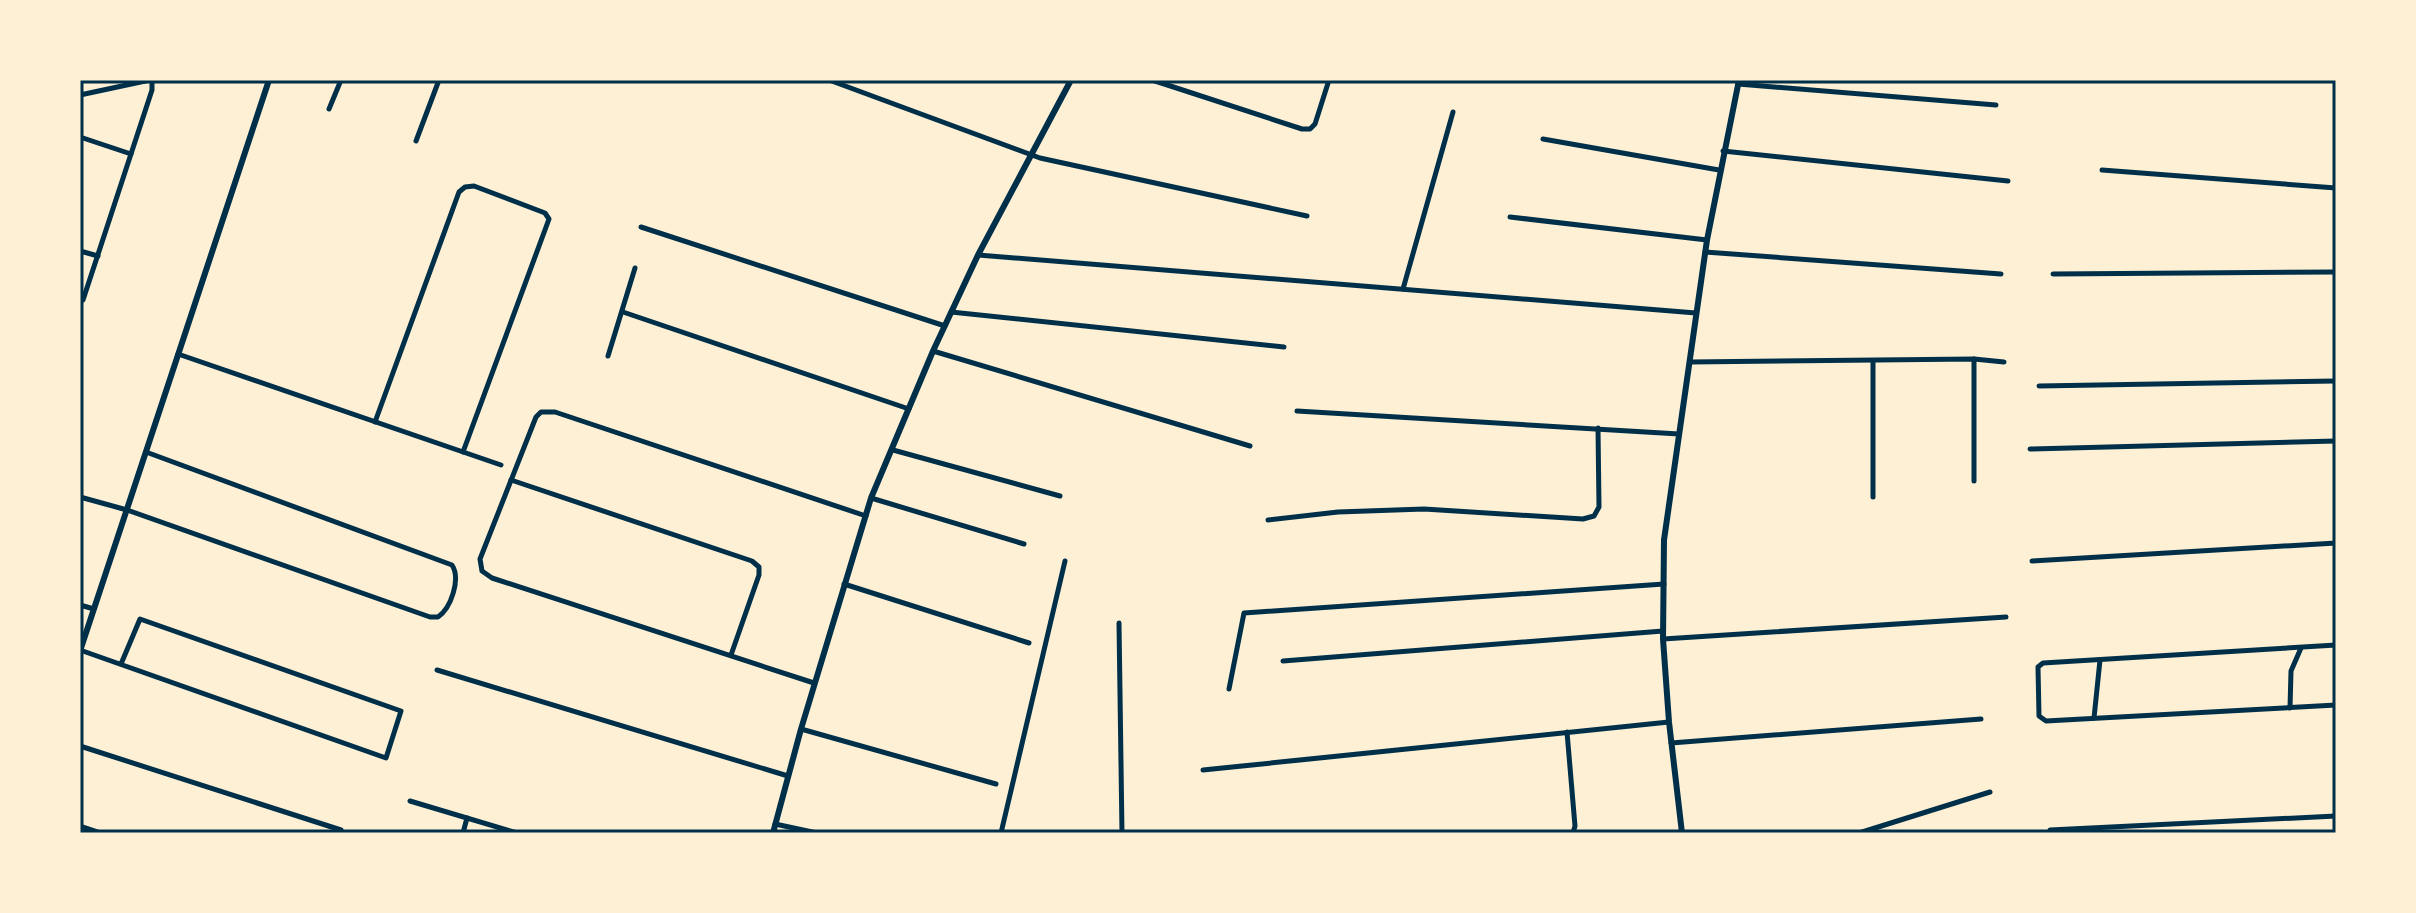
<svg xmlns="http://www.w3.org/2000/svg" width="2416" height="913" font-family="'Alegreya Sans',sans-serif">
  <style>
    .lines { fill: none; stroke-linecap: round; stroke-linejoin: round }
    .minor { stroke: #003049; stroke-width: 5 }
    .tertiary { stroke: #003049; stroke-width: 6 }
    .neatline { fill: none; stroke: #003049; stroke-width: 3 }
  </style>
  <rect width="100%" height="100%" fill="#fdf0d5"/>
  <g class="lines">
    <g class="minor">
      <polyline points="829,80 1040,158 1307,216"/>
      <polyline points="1152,80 1302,129 1310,129 1315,124 1329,80"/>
      <polyline points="1738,84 1996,105"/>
      <polyline points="80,95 150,80"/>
      <polyline points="329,109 341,80"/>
      <polyline points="80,137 131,154"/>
      <polyline points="1543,139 1719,170"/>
      <polyline points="416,141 439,80"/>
      <polyline points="1723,151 2008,181"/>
      <polyline points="2102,170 2336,188"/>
      <polyline points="1510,217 1707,240"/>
      <polyline points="641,227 945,326"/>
      <polyline points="80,251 98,256"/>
      <polyline points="1705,252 2001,274"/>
      <polyline points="978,255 1696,313"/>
      <polyline points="2053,274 2336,272"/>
      <polyline points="1403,289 1453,112"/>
      <polyline points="83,300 152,90 152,80"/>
      <polyline points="623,312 909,409"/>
      <polyline points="951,312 1284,347"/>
      <polyline points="933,351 1250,446"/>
      <polyline points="178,354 501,465"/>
      <polyline points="608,356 635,268"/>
      <polyline points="1974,359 1974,481"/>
      <polyline points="1690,362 1974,359 2004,362"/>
      <polyline points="2039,386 2336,381"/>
      <polyline points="1297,411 1679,434"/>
      <polyline points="375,422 459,192 465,187 474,186 545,213 549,219 463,452"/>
      <polyline points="2030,449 2336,441"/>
      <polyline points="893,450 1060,496"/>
      <polyline points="511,480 752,561 759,567 759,575 731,655"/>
      <path d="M80,497L127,510L430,617H438C451,608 461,579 452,565L146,452"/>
      <polyline points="1873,497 1873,362"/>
      <polyline points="871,498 1024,544"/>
      <polyline points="1268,520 1338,512 1424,509 1583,519 1594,516 1599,507 1598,428"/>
      <polyline points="2032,561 2336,543"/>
      <polyline points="844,584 1029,643"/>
      <polyline points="80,605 94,609"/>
      <polyline points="1119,623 1122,833"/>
      <polyline points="1663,639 2006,617"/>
      <polyline points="2336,645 2043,663 2038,667 2039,716 2046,721 2336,705"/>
      <polyline points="80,650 386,758 401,711 140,619 121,664"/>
      <polyline points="1283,661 1663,631"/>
      <polyline points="437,670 788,776"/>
      <polyline points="814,683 492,578 482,571 480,559 536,417 541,412 555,412 866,516"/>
      <polyline points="1229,689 1244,613 1664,584"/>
      <polyline points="2290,708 2291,671 2301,648"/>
      <polyline points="2094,718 2100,660"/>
      <polyline points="801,729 996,784"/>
      <polyline points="1567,732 1575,826 1573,833"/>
      <polyline points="1671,743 1981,719"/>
      <polyline points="80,746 341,830"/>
      <polyline points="1203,770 1669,722"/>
      <polyline points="410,801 517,833"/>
      <polyline points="775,824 817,833"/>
      <polyline points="80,826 101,833"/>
      <polyline points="2050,830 2336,816"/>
      <polyline points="463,833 467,818"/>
      <polyline points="1001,833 1065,561"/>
      <polyline points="1859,833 1990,792"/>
    </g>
    <g class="tertiary">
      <polyline points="80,651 269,80"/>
      <polyline points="773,833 801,729 871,498 933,351 978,255 1071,80"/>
      <polyline points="1682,833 1669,722 1663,639 1664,540 1707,240 1739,80"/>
    </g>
  </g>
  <rect width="2416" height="913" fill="none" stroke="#fdf0d5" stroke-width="164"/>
  <rect x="82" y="82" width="2252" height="749" class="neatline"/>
</svg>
